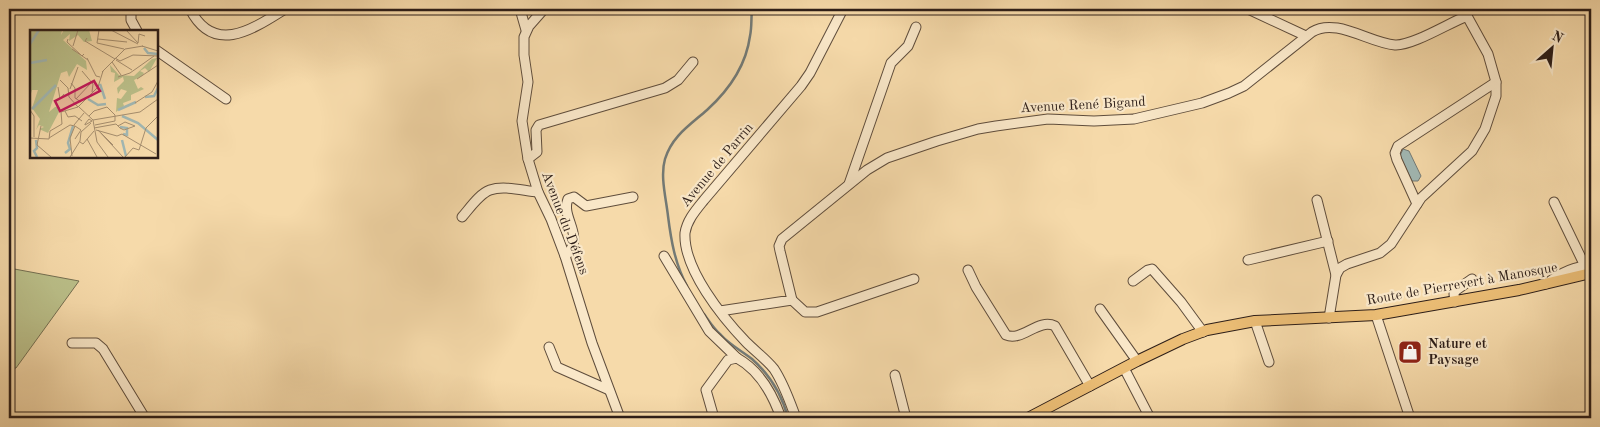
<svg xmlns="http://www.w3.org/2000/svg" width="1600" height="427" font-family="'Old Standard TT',serif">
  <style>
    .green { fill: #bbc08a; stroke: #746f51 }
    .water { fill: #a1b8b4; stroke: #737a76 }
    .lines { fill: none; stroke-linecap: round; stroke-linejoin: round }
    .stream { stroke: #737a76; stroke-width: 2.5 }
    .minor-casing { stroke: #5f4d3c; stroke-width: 11 }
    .major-casing { stroke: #2d1e18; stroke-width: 12 }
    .minor { stroke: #f9e7c8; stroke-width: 9 }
    .major { stroke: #ebbd75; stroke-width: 10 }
    .labels { text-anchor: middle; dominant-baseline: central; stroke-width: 4.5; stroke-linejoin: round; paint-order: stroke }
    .street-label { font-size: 14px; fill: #2d1e18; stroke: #f9e7c8 }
    .poi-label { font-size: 14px; font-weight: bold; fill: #2d1e18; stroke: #f9e7c8; text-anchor: start }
    .inset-river { fill: none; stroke: #a1b8b4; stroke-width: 2.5 }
    .inset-road { fill: none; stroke: #a68f70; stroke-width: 1 }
    .view { fill: #c2185b; fill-opacity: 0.15; stroke: #c2185b; stroke-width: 2.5 }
    .inset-edge { fill: none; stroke: #2d1e18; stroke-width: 2.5 }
  </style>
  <rect width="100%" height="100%" fill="#f6daaa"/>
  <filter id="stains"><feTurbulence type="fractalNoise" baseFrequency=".004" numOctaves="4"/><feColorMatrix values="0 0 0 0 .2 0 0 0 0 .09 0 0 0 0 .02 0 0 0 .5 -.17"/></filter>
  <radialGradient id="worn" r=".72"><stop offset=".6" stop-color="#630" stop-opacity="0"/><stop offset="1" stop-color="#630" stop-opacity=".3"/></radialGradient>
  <polygon class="green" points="9,268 79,281 16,368 9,369"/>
  <polygon class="water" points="1403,149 1409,151 1421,176 1418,181 1412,181 1400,156"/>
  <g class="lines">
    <g class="stream">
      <path d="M687,286C675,264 671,240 668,216C666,198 660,176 665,159C672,136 690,125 707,110C729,90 746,66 750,36C752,27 751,18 752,9"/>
      <path d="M704,314C709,321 714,329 721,335C730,345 742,351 752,359C770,375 782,395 788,418"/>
    </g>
    <g class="minor-casing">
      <g id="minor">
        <polyline points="131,9 131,20 137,31"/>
        <path d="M190,9C214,56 253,29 285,9"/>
        <polyline points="520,9 526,30"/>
        <polyline points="544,9 529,26 524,37 524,55 528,82 522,121 528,159 538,192 551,219 565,256 592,343 620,418"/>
        <polyline points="1248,9 1306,36"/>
        <polyline points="156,50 226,99"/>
        <polyline points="528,159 537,152 536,130 539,125 665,88 678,80 693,62"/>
        <polyline points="849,184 891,63 908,46 916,27"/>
        <polyline points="1317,200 1336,275"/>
        <polyline points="1554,202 1585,266"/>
        <polyline points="1417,204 1397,160 1395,153 1398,146 1496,82"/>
        <path d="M462,217C470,208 479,194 490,190C504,185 524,191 538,192"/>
        <path d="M565,256C587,237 560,218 568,199L574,197L586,206L633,197"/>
        <polyline points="664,256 709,331 737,358"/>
        <polyline points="1248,260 1328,241"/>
        <path d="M968,270L976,287L1006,335C1022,342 1038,318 1055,326L1090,386"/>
        <polyline points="1133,281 1148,270 1152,269 1181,302 1203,332"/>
        <path d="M1546,284C1559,274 1574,265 1591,266"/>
        <polyline points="792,300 805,312 817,312 914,279"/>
        <polyline points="1455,302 1454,294 1455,291 1472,279"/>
        <polyline points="1100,309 1137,361"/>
        <path d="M720,311L792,300L780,251L779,246L782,239L867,170L887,158L937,141L978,129L996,126L1048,119L1094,121L1134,119L1202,103L1229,93L1244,86L1312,32C1336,17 1369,43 1395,45C1412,46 1449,23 1467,16"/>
        <polyline points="1376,315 1410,418"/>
        <polyline points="1329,318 1336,275 1340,268 1347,264 1380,253 1391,244 1421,198 1472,151 1485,129 1496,96 1496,82 1488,54 1467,16 1466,9"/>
        <polyline points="1255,321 1269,362"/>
        <polyline points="72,343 96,343 103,349 145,418"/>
        <polyline points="549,347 557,367 609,390"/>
        <polyline points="1124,368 1150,418"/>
        <polyline points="895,375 906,418"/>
        <path d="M714,418L706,390L728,360L737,358C759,370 773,395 781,418"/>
        <path d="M796,418C790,402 784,384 774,369C766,359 755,351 746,342C723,318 683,269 685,233C687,220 696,210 704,200L801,86L810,73L843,9"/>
      </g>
    </g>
    <g class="major-casing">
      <polyline id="major" points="1028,418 1137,361 1183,339 1207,330 1255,321 1376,315 1519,290 1591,273"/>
    </g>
    <use href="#minor" class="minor"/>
    <use href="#major" class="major"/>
  </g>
  <defs>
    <g id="shop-square" transform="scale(1.25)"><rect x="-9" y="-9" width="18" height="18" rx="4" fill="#8f2418" stroke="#f9e7c8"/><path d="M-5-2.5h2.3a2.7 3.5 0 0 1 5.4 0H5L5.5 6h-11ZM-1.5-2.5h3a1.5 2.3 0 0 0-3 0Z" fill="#fff"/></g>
  </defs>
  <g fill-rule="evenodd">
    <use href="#shop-square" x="1410" y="352"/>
  </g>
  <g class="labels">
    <g class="street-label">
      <text transform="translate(1083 105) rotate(-3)">Avenue René Bigand</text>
      <text transform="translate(717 165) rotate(-50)">Avenue de Parrin</text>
      <text transform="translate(565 223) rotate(69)">Avenue du Défens</text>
      <text transform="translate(1462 284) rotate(-10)">Route de Pierrevert à Manosque</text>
    </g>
    <g class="poi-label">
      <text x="1428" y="344">Nature et<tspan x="1428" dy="16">Paysage</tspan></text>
    </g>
  </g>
  <g transform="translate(30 30)">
    <rect width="128" height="128" fill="#f6daaa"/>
    <path d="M0,0H32L31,5L34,0H59L62,11L54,12L48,5L39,11L40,4L33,10L56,31L57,40L47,34L39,47L37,41L31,43L19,82L25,77H30V80L18,103L9,99L14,97L9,95L6,100L10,89L2,78L8,60H2L0,67ZM127,28L119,42L115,38L110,41L114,43L112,46L104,50L108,59L111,57L114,59L101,65V70L93,73L94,76L86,82L87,68L91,69L97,61L91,59L88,64L87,58L94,51L93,47L84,52L85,43L81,42L80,35L89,45L104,46L122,29Z" fill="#bbc08a"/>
    <path class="inset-river" d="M0,14L9,0M114,18L118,23L128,24M0,33L17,30M70,54L75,69M115,67L124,66L128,58M58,69L68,75L76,74M2,79L26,55M88,80L106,72M92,86L108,93L128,110M90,97L97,98V105L93,104M6,110L7,118L4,121L7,127M92,110L96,126M35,123L40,119L38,113L43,96"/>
    <path class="inset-road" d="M69,0L67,13L94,19M81,0L108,14M96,0L108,13M57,8L55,11L85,29M38,9L37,12L52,26L54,24M68,9L97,12M108,13L109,4L115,6M43,16L48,0M112,16L128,21M42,19L58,30M95,19L113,16M57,28L66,46L70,47M85,28L90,31L103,25L128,26M86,30L102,40M82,32L91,45M52,41L63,54L62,62M72,42L95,19M88,47L100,43L124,26M107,49L128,35M30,50L38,58L39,67L48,77M41,53L45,58V68L51,72M28,57L30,69L34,64M40,59L48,37M46,69L61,53M105,73L122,62L128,51M49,77L63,90L67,112L78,127M0,80L4,86V107M35,81L38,87L45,86L52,91M59,86L64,81L77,77L85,85M59,89L62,91L55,95V94ZM63,90L110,82L128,69M44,95L54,83M65,95L85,91V85M11,96L7,115L21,127M64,98L86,94L90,98L94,100L105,96L95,92L88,96M66,100L87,106L92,104L126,124M68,100L93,127M71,103L83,115M0,108L19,109L20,101L32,94L31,82L48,77L68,57L73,41M19,108L40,95L45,96M45,109L51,100L45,96M57,109L67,127M50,111L51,102L61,93M50,112L53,114L64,101M42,126L40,108L45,96M40,127L50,111M95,127L103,118L109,120L116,98L128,86"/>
    <path class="view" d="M64,51L70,61L30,81L25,71Z"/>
    <rect width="128" height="128" class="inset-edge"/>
  </g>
  <rect width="1600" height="427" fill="none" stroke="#f6daaa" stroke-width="30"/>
  <rect x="10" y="10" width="1580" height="407" fill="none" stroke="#2d1e18" stroke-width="2.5"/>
  <rect x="15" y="15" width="1570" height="397" fill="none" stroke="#2d1e18"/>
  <g transform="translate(1552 48) rotate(27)" stroke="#f9e7c8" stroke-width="4" paint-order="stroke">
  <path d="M0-4L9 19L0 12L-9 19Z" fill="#2d1e18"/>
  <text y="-8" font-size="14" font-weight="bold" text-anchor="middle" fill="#2d1e18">N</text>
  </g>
  <rect width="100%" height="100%" filter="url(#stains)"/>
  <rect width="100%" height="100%" fill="url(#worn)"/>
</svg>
